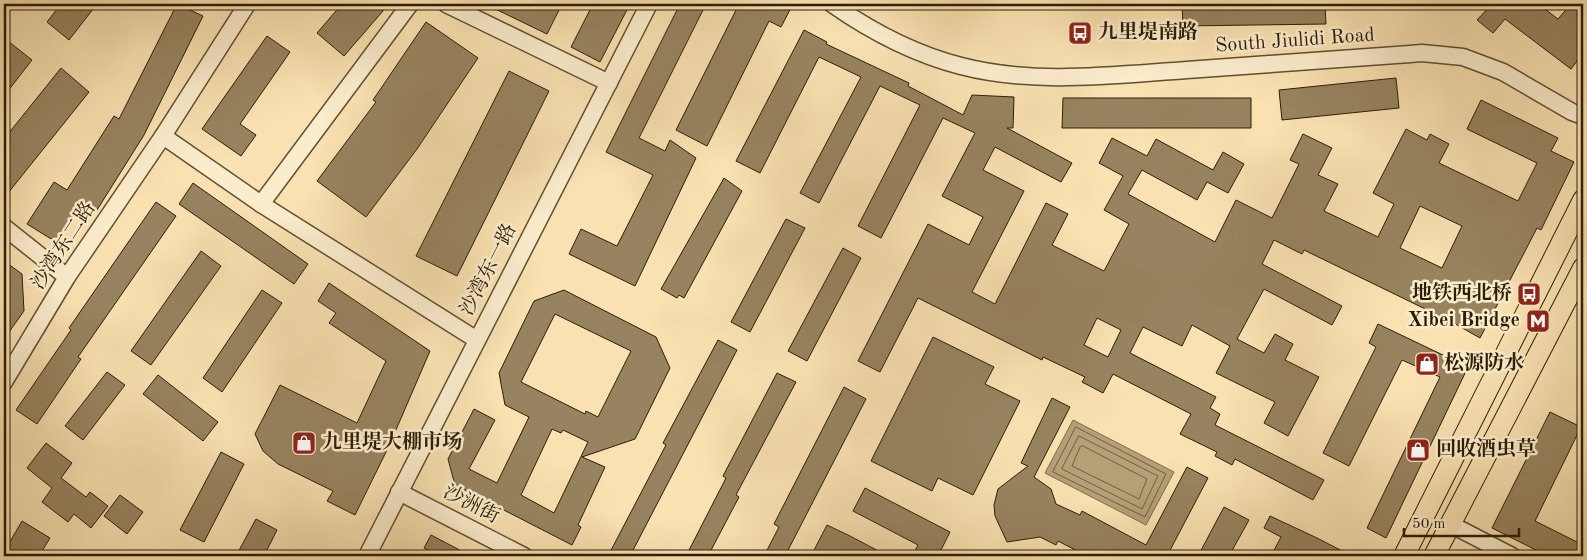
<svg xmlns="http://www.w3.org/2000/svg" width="1587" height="560" font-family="'Old Standard TT','Noto Serif SC',serif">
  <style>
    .water { fill: #b49f77; stroke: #7e6b4a }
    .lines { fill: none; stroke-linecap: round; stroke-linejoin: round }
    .shore { stroke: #705e3e; stroke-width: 1 }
    .building { fill: #97835f; stroke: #2d1e06; fill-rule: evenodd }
    .minor-casing { stroke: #604f31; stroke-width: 19 }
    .major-casing { stroke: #2d1e06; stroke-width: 22 }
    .minor { stroke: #fbeccc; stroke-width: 16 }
    .major { stroke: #f9e1b1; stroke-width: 20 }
    .labels { text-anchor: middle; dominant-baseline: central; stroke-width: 5; stroke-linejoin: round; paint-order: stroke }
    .poi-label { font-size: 20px; font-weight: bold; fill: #2d1e06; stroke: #fbeccc; text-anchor: start }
    .street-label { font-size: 20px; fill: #2d1e06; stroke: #fbeccc }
  </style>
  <rect width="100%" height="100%" fill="#f9e1b1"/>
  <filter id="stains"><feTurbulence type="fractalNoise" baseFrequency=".004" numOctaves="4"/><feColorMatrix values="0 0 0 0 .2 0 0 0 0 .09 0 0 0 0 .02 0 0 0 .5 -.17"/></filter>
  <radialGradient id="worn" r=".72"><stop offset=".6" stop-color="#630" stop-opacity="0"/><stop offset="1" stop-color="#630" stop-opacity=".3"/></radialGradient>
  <polygon class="water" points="1073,420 1174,472 1146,525 1045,473"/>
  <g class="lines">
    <g class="shore">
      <polygon points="1076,427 1166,474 1145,517 1053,472"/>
      <polygon points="1079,436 1158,476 1142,509 1062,469"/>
      <polygon points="1083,446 1147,479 1139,499 1072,466 1080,447"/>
    </g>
  </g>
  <g class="building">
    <polygon points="61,4 97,4 69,40 47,22"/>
    <polygon points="177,4 203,16 144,135 97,210 82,201 56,242 27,224 54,182 67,190 114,116 119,119"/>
    <polygon points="342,4 389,4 344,56 317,33"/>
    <polygon points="485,4 562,4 547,34"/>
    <polygon points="593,4 630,4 600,62 571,47"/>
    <polygon points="680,4 706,4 639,138 665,151 670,140 696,158 635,286 569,254 581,229 617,246 653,175 606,152"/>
    <polygon points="739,4 793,4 781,27 769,21 707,146 676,130"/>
    <polygon points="1182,4 1325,4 1326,24 1183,26"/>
    <polygon points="1492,4 1538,4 1558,19 1571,4 1583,4 1583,53 1571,69 1505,19 1493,33 1477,20"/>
    <polygon points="426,22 478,58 417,149 366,217 317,181 376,102 373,100"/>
    <path d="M804,30L827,42L826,44L909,83L908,86L963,115L972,95L1014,97L1013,128H1007L1072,163L1061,182L995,147L983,170L1024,191L972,292L995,304L1046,203L1068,214L1052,245L1104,271L1129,224L1104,210L1123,176L1099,163L1112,138L1147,156L1156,139L1213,170L1223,152L1244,164L1228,193L1207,182L1197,200L1142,170L1128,194L1215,242L1236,200L1272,218L1299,164L1290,160L1303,134L1332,148L1318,175L1338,184L1324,211L1378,237L1394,204L1373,193L1406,129L1427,140L1430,134L1449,144L1439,163L1518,201L1537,163L1467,129L1481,100L1558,138L1551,151L1574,162L1541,230L1537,228L1480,338L1450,321L1304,250L1302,254L1274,240L1262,264L1342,306L1332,325L1264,289L1237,339L1264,353L1275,334L1293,344L1285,360L1319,377L1288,436L1264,423L1275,402L1216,373L1230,346L1192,325L1182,346L1143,327L1130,353L1216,397L1210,408L1220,414L1215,425L1324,480L1313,500L1235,459L1232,465L1215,456L1217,452L1180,434L1191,414L1113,374L1103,393L1082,382L1085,377L1043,357L1042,360L918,298L880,372L858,361L928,224L969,245L983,217L942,196L975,133L943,118L881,238L858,226L920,105L880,86L819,203L800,193L861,77L819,57L760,173L736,161ZM1420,206L1462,226L1442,268L1400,248ZM1097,318L1121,330L1108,357L1084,345Z"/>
    <polygon points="267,36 290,52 240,124 256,135 241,156 202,129"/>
    <polygon points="4,38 32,60 4,96"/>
    <polygon points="61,68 89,92 4,198 4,139"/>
    <polygon points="509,71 549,91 457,276 416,256"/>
    <polygon points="1396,78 1399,108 1282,120 1279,90"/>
    <polygon points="1063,98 1251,98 1251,128 1062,128"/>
    <polygon points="724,178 742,191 684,298 679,295 677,298 661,289"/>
    <polygon points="193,183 308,264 294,284 179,204"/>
    <polygon points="156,202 176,216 78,357 81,359 37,424 16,410 71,330 69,328"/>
    <polygon points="786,219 805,228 750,332 731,322"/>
    <polygon points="843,248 861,258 807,361 788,351"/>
    <polygon points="201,251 221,266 151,365 131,351"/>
    <polygon points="4,261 22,274 24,311 4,339"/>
    <polygon points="329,283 430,351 389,446 355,515 327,501 333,491 278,464 263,451 255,434 280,385 357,423 386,361 329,323 336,313 318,301"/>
    <polygon points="262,290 282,303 222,392 203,378"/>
    <path d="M564,290L656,337L670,368L635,439L582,457L605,467L578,525L581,527L572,545L455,485L448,459L474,409L495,420L469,469L497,483L529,417L505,405L499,373L534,301ZM555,314L631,351L598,417L586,411L585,414L521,382ZM552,429L561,433L563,430L588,442L554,513L521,495Z"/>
    <polygon points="1378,324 1468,367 1386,538 1367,528 1440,377 1402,360 1349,466 1323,453 1376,347 1369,343"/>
    <polygon points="933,337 994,367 985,384 1020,401 973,495 938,478 932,491 871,461"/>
    <polygon points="718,340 737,350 630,556 608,556 666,445 663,443"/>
    <polygon points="107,372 125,385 83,440 65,426"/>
    <polygon points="777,373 796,382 736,495 739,497 708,556 686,556 726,478 723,476"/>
    <polygon points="158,375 218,422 203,441 143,394"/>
    <polygon points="844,387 866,399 785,556 764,556 779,527 774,524"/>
    <polygon points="1052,398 1070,407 1034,477 1051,489 1056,504 1080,515 1082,511 1146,545 1187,467 1208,478 1167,556 1087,556 1058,541 1056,545 1040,537 1007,542 995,516 994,505 998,489 1028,466 1021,463"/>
    <polygon points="1550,412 1581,427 1535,521 1583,545 1583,556 1548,556 1492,528"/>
    <polygon points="46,443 72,463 61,478 86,497 90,492 108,506 91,528 74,514 68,522 42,502 52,488 27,468"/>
    <polygon points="221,452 244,464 204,542 180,530"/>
    <polygon points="865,488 950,532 938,556 912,556 918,545 853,511"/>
    <polygon points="120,495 143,512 127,534 104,516"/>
    <polygon points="1224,507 1249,520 1229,556 1198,556"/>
    <polygon points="1270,516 1317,538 1352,556 1271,556 1281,537 1264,528"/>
    <polygon points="256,519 277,530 264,556 236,556"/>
    <polygon points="22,521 50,538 39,556 4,556 4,552"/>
    <polygon points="827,525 850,536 888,556 811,556"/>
    <polygon points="431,535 471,556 440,556 424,548"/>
  </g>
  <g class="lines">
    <g class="minor-casing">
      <g id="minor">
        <polyline points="446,4 609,83"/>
        <path d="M832,4C872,32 914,54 961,66C1034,85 1113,75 1187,70C1266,64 1344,59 1422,53L1463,57L1503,72L1572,112L1583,116"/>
        <polyline points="163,136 261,204 477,340"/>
        <polyline points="261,204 410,4"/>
        <polyline points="4,227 67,277"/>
        <polyline points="4,382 67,277 163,136 246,6 242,4"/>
        <polyline points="399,492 524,556"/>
        <polyline points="1450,524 1512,556"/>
        <polyline points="367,556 649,4"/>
      </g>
    </g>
    <g class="major-casing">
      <g id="major">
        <polyline points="1404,556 1583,200"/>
        <polyline points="1434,556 1583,268"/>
      </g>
    </g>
    <use href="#minor" class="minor"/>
    <use href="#major" class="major"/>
  </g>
  <defs>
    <g id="bus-square" transform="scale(1.25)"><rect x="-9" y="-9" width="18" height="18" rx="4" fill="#8f2418" stroke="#fbeccc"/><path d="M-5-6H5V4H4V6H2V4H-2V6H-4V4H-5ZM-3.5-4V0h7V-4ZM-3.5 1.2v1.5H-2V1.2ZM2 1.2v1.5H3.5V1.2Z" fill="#fff"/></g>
    <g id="metro-square" transform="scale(1.25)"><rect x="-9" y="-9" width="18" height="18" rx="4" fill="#8f2418" stroke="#fbeccc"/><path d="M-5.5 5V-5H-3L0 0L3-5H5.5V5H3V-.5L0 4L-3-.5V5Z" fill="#fff"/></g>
    <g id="shop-square" transform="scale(1.25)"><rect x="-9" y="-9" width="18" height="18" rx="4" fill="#8f2418" stroke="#fbeccc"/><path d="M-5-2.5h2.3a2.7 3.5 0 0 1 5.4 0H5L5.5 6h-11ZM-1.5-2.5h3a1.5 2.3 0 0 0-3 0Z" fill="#fff"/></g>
  </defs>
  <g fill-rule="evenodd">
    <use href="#bus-square" x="1080" y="33"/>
    <use href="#bus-square" x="1529" y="294"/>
    <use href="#metro-square" x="1538" y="321"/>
    <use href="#shop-square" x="1427" y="364"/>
    <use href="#shop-square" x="304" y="443"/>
    <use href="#shop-square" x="1418" y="450"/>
  </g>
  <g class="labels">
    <g class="poi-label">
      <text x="1098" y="33">九里堤南路</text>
      <text x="1512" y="294" text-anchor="end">地铁西北桥</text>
      <text x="1520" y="321" text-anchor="end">Xibei Bridge</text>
      <text x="1444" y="364">松源防水</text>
      <text x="322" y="443">九里堤大棚市场</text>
      <text x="1436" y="450">回收酒虫草</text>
    </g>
    <g class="street-label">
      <text transform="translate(1295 41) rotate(-4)">South Jiulidi Road</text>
      <text transform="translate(64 246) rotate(-57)">沙湾东二路</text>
      <text transform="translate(489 270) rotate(-63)">沙湾东一路</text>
      <text transform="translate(471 505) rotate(27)">沙洲街</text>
    </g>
  </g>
  <rect width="1587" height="560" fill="none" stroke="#f9e1b1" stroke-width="20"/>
  <rect x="5" y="5" width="1577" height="550" fill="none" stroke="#2d1e06" stroke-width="2.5"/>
  <rect x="10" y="10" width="1567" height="540" fill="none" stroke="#2d1e06"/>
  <path d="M1404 528v8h115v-8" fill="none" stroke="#2d1e06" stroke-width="2.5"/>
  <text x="1412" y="528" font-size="15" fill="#2d1e06" stroke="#fbeccc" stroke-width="4" paint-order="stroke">50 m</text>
  <rect width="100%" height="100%" filter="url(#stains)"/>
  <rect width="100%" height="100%" fill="url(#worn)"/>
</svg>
